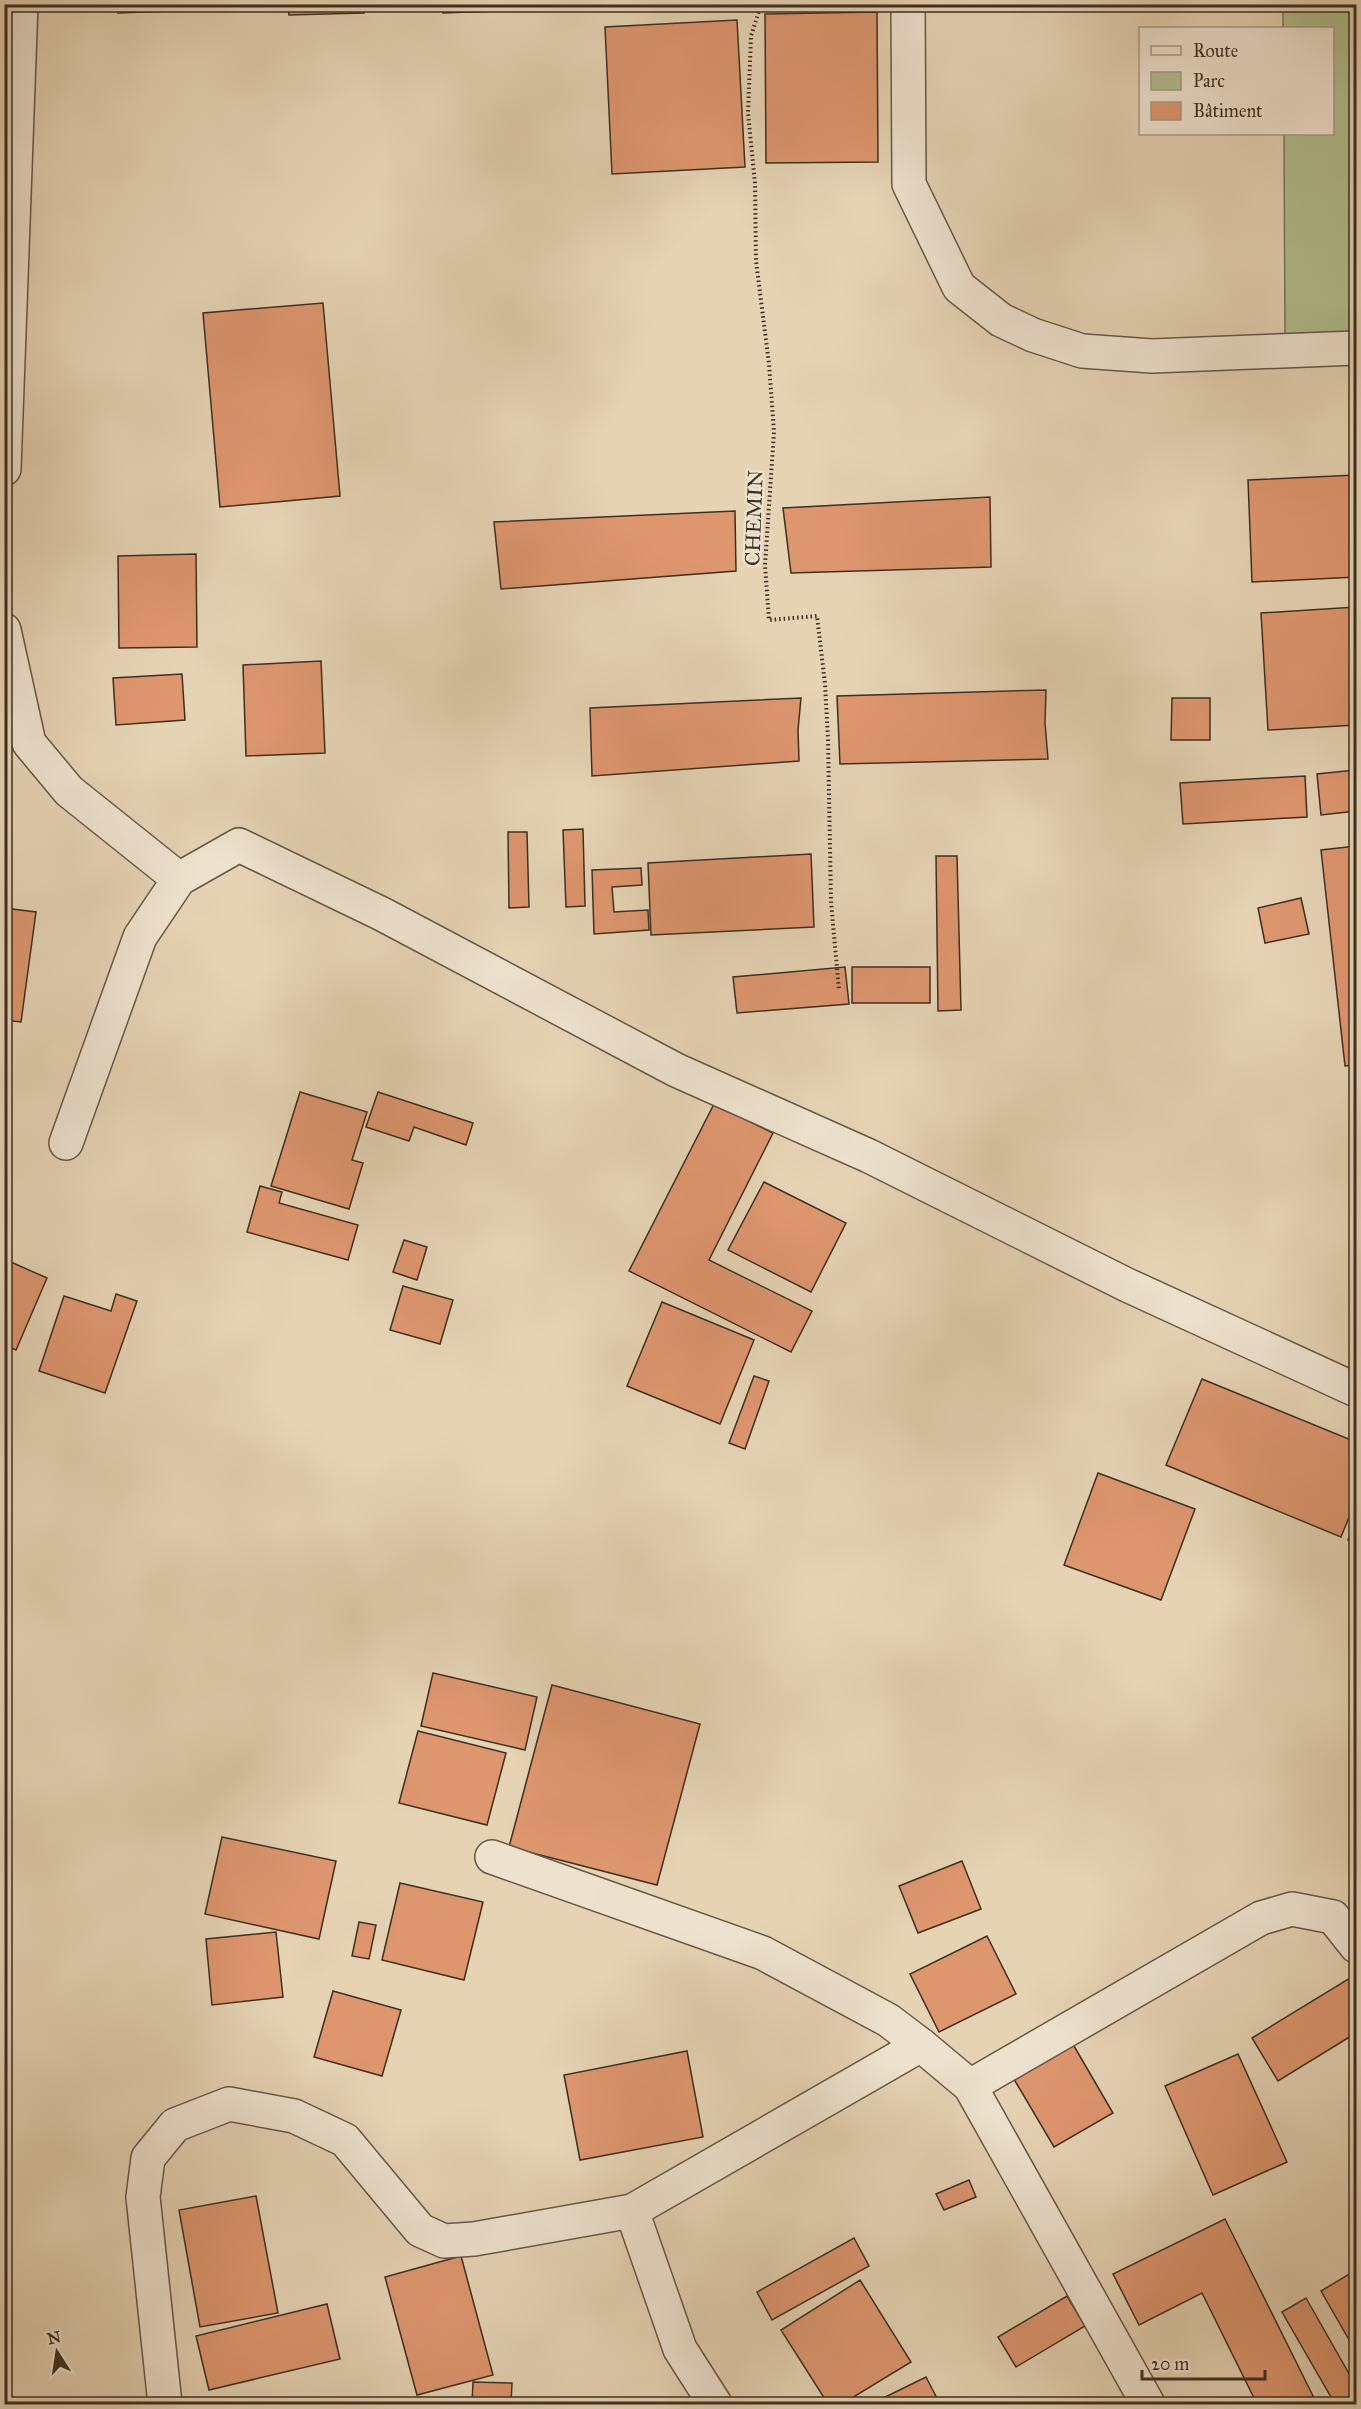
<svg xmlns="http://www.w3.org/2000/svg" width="1361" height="2409" font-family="'IM FELL Great Primer',serif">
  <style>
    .green { fill: #b1bd90; stroke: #777659; stroke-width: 1.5 }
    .building { fill: #de966f; stroke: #3d2f22; stroke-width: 1.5 }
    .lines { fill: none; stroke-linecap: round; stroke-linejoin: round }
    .street-casing { stroke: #675846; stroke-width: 36 }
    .path { stroke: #3d2f22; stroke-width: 4; stroke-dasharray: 1.5 3; stroke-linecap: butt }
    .street { stroke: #eee2ce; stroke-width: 33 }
    .labels { text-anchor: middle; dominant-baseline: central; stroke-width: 5; stroke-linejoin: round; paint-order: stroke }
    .street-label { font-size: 21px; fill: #3d2f22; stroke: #eee2ce }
  </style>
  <rect width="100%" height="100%" fill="#e5d3b4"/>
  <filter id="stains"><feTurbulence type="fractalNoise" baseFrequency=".00333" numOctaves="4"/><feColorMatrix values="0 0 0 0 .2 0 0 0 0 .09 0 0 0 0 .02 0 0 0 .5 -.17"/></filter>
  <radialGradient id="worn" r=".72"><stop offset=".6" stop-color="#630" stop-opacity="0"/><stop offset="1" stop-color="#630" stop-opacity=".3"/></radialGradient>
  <polygon class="green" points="1283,5 1356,5 1356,336 1285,336 1284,134 1332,134 1332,28 1283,28"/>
  <g class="building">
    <polygon points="118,4 199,4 199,10 118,13"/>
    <polygon points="288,4 364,4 364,13 289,15"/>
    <polygon points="443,4 520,4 520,10 443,13"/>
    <polygon points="877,12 878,162 766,163 765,14"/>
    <polygon points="737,20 745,167 612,174 605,27"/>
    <polygon points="323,303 340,496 220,507 203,313"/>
    <polygon points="1356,475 1356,577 1252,582 1248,480"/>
    <polygon points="990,497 991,567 791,573 783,508"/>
    <polygon points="735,511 736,571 501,589 494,522"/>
    <polygon points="196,554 197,647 119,648 118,556"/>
    <polygon points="1356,607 1356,725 1268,730 1261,613"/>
    <polygon points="321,661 325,753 246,756 243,665"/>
    <polygon points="182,674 185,720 116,725 113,678"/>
    <polygon points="1046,690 1045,723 1048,759 840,764 837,696"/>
    <polygon points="801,698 798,730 799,761 592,776 590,708"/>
    <polygon points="1172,698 1210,698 1210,740 1171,740"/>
    <polygon points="1355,770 1356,811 1321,815 1317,774"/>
    <polygon points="1305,776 1307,817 1183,824 1180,783"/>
    <polygon points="583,829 585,906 566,907 563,830"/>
    <polygon points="508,832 527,832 529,907 509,908"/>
    <polygon points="1356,846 1356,1065 1345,1066 1321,850"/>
    <polygon points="811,854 814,927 651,935 648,863"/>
    <polygon points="936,856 957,856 961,1010 938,1011"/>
    <polygon points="641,868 642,885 612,887 614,912 648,910 649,930 594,934 592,870"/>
    <polygon points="1301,898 1309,934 1265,943 1258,908"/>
    <polygon points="4,908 36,912 21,1022 4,1020"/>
    <polygon points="845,967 849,1004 737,1013 733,977"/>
    <rect x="852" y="967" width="78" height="36"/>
    <polygon points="300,1092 367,1112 352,1160 363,1163 349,1209 271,1186"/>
    <polygon points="378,1092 473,1123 466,1145 414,1127 409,1141 366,1127"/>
    <polygon points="714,1104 773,1133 709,1260 812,1311 791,1352 629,1271"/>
    <polygon points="764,1182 846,1223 811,1292 728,1250"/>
    <polygon points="260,1186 282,1192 279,1203 358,1225 348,1260 247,1232"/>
    <polygon points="404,1240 427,1247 417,1280 393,1272"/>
    <polygon points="4,1259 47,1278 16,1350 4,1345"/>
    <polygon points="403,1286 453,1300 440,1344 390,1330"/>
    <polygon points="116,1294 137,1301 105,1393 39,1371 64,1296 111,1311"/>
    <polygon points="662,1302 754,1340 720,1424 627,1386"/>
    <polygon points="754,1376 769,1381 745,1449 729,1443"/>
    <polygon points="1202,1379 1356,1442 1356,1500 1341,1537 1166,1465"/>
    <polygon points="1098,1473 1195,1509 1161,1600 1064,1565"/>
    <polygon points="1356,1518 1356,1543 1348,1540"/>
    <polygon points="433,1673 537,1697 525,1750 421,1726"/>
    <polygon points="552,1685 700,1724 657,1885 509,1847"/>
    <polygon points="418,1731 506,1753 487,1825 399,1803"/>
    <polygon points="222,1837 336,1861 319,1939 205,1914"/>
    <polygon points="962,1861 981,1909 918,1933 899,1886"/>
    <polygon points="400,1883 483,1902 464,1980 382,1960"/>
    <polygon points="359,1922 376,1925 369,1959 352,1956"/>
    <polygon points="276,1932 283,1997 212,2005 206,1939"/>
    <polygon points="987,1936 1016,1994 939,2032 910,1974"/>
    <polygon points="1350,1978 1356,1989 1356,2033 1278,2081 1252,2038"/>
    <polygon points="333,1991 401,2010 382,2076 314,2057"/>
    <polygon points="1067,2034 1113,2113 1054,2147 1008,2069"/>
    <polygon points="687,2051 703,2137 580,2160 564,2075"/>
    <polygon points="1238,2054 1287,2162 1213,2195 1165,2086"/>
    <polygon points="969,2180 976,2197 944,2210 936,2194"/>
    <polygon points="256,2196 278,2313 200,2327 179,2210"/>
    <polygon points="1225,2219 1317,2404 1257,2404 1202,2293 1139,2325 1113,2274"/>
    <polygon points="854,2238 869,2266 772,2320 757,2292"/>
    <polygon points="461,2256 493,2375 417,2395 385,2277"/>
    <polygon points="1356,2270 1356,2352 1321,2291"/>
    <polygon points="860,2280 911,2362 842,2404 828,2404 781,2330"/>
    <polygon points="1067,2296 1085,2326 1016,2367 998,2337"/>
    <polygon points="1306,2298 1356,2386 1356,2404 1335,2404 1282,2312"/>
    <polygon points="327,2304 340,2359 209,2390 196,2336"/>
    <polygon points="926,2377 940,2404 871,2404"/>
    <polygon points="473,2382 512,2383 511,2404 472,2404"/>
  </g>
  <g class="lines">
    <g class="street-casing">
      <g id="street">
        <polyline points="908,4 909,184 959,287 1001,320 1033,335 1082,351 1152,356 1356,348"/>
        <polyline points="4,469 21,4"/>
        <polyline points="4,630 29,743 69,791 179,879"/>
        <polyline points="66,1143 140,937 179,879 239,845 382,914 676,1070 869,1156 1127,1285 1356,1390"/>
        <polyline points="492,1857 763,1953 888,2020 921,2045 970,2086 1148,2404"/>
        <polyline points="970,2086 1261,1918 1292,1909 1333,1917 1356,1946"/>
        <polyline points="632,2211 680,2349 715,2404"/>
        <polyline points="165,2404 143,2197 148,2158 175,2125 229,2104 294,2116 345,2140 420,2230 444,2241 474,2239 632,2211 921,2045"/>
      </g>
    </g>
    <polyline class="path" points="769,4 759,11 751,36 748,113 755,183 756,261 769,364 774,432 765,565 769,620 817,616 825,684 828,739 831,902 839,990"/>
    <use href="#street" class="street"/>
  </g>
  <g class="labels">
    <g class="street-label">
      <text transform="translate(754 518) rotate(-88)">CHEMIN</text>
    </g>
  </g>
  <rect width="1361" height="2409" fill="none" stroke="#e5d3b4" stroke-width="24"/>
  <rect x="6" y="6" width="1349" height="2397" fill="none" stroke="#3d2f22" stroke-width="3"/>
  <rect x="12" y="12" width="1337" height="2385" fill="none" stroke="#3d2f22" stroke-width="1.5"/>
  <rect x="1139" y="27" width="195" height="108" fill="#eee2ce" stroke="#a79a89" stroke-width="1.5"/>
  <rect x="1151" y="46" width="30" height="9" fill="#eee2ce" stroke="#a79a89" stroke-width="1.5"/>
  <text x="1193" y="57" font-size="18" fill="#3d2f22">Route</text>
  <rect x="1151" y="72" width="30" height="18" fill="#b1bd90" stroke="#a79a89" stroke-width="1.5"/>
  <text x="1193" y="87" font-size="18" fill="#3d2f22">Parc</text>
  <rect x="1151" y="102" width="30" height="18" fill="#de966f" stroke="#a79a89" stroke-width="1.5"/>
  <text x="1193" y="117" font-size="18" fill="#3d2f22">Bâtiment</text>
  <g transform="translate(57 2352) rotate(348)" stroke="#eee2ce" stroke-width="4.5" paint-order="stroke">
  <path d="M0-4.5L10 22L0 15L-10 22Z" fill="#3d2f22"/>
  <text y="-9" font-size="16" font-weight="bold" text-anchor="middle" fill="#3d2f22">N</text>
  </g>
  <path d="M1142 2370v9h123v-9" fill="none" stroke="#3d2f22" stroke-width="3"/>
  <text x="1151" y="2370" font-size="18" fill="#3d2f22" stroke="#eee2ce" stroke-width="4.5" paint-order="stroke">20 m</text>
  <rect width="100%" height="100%" filter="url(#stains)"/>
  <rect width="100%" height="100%" fill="url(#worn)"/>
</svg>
